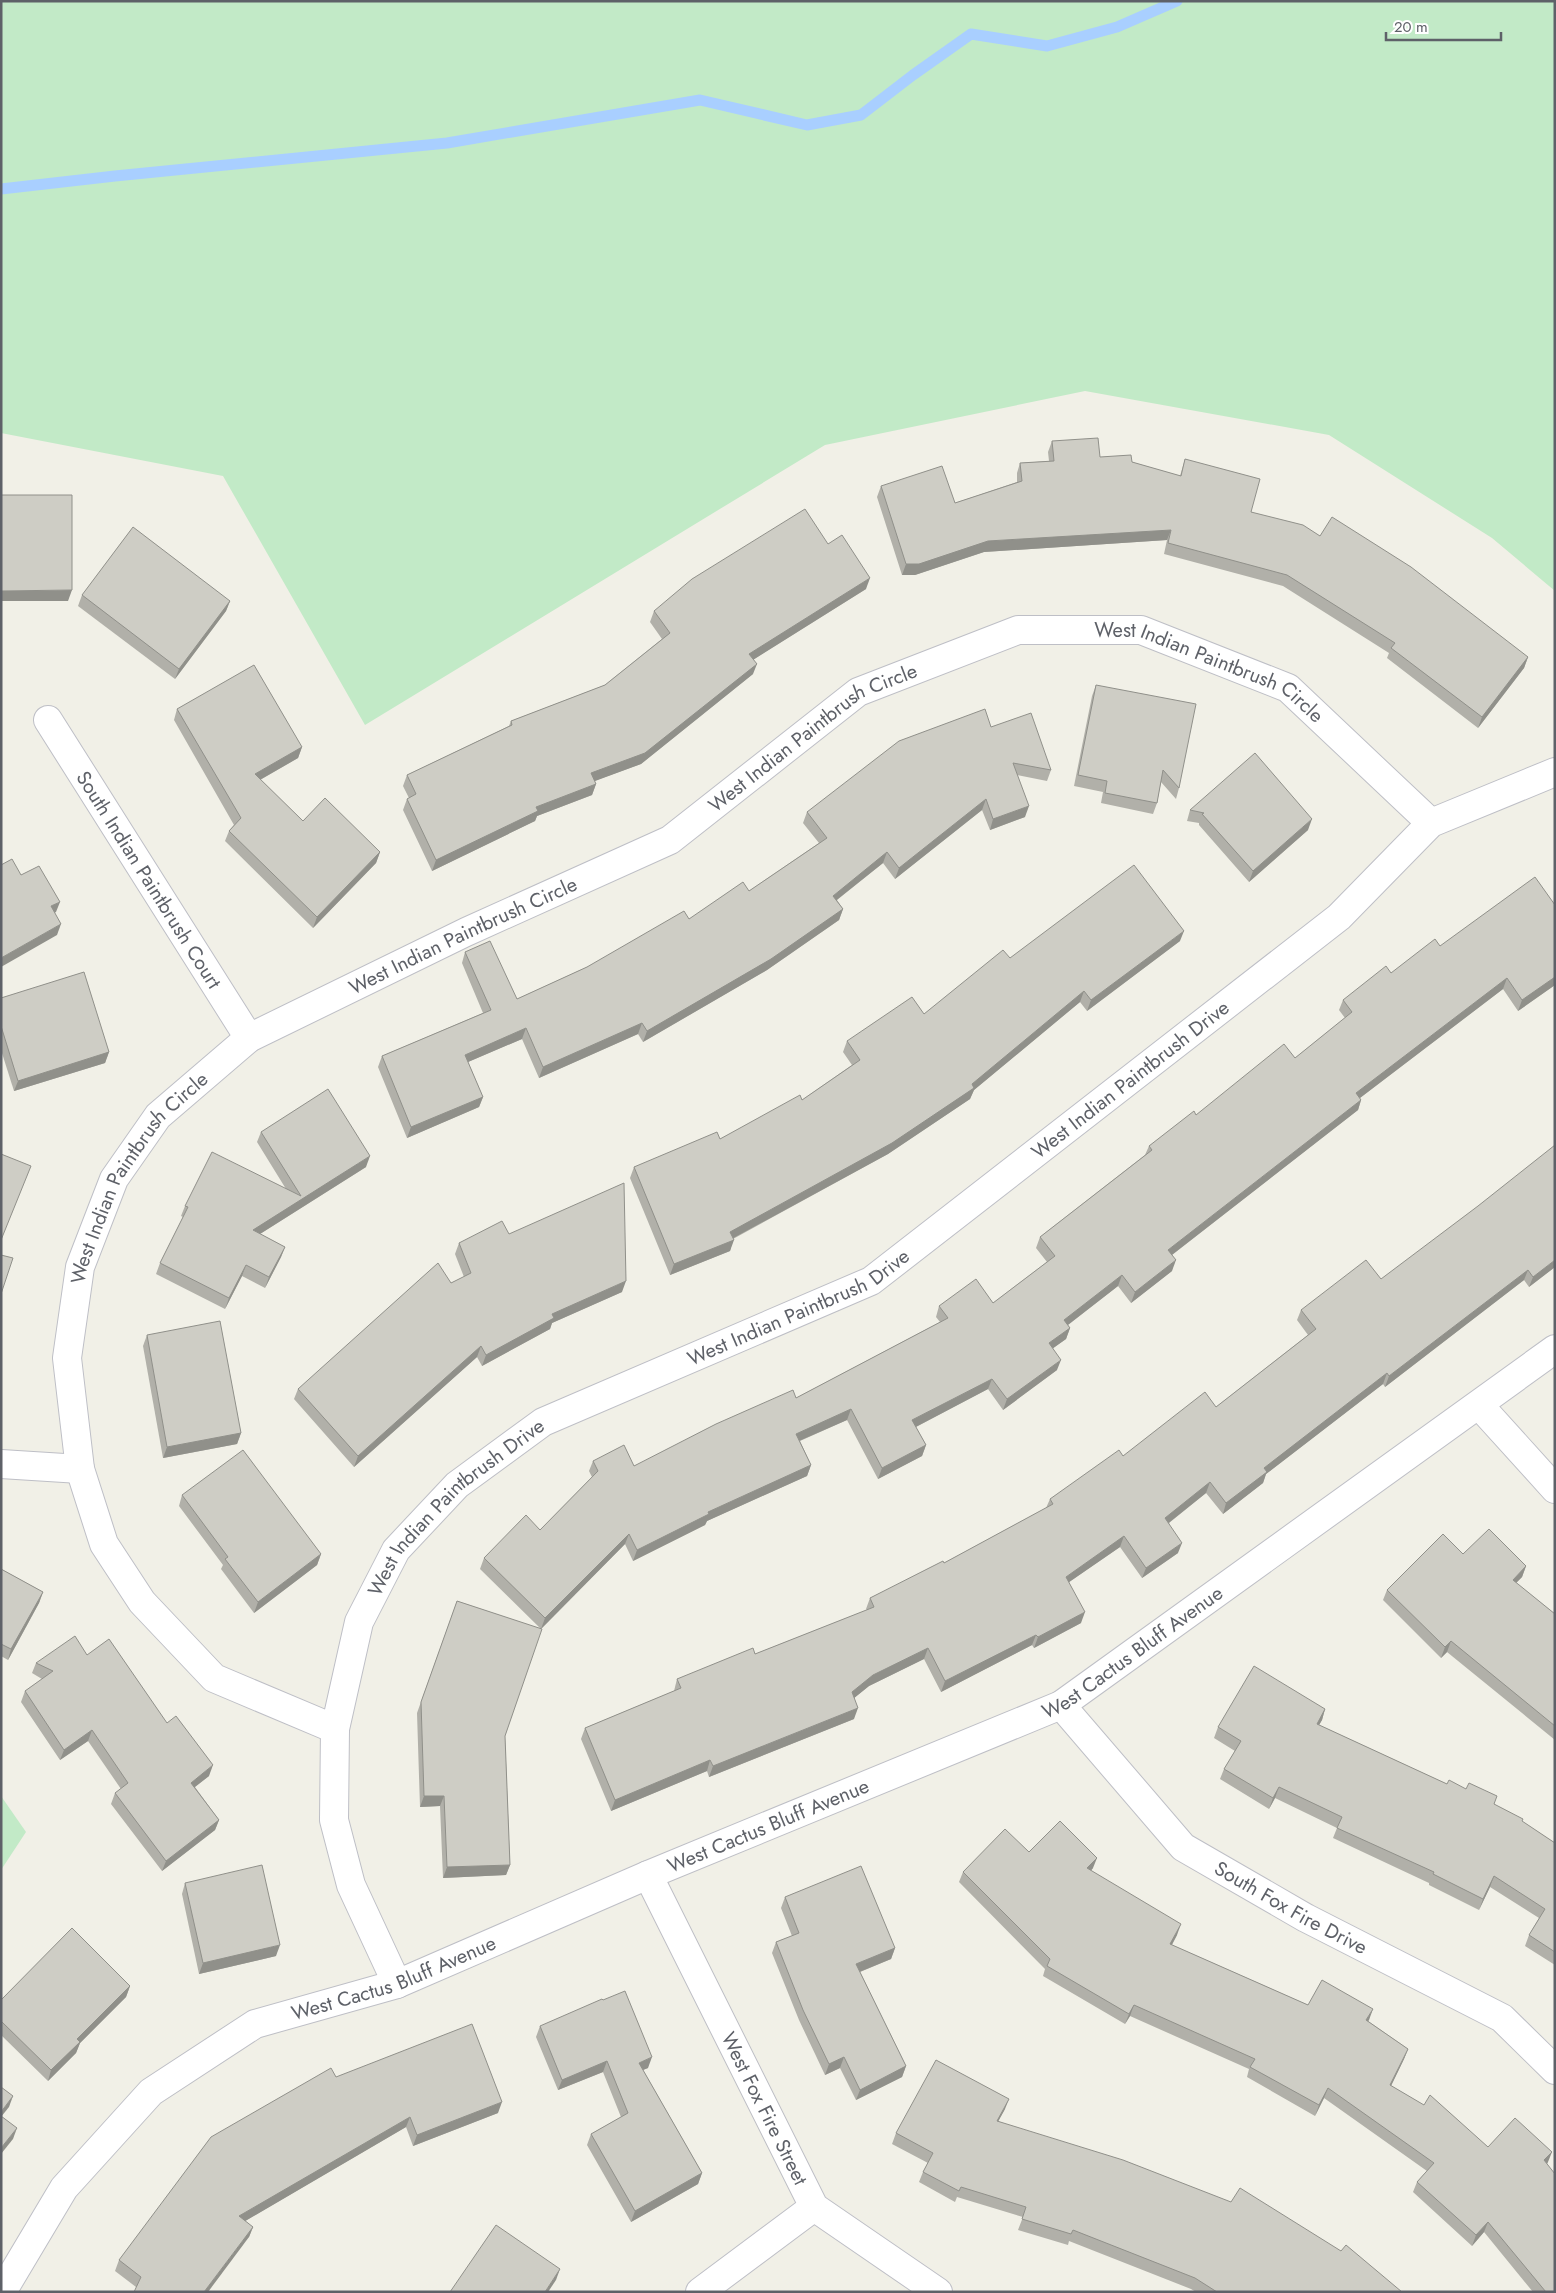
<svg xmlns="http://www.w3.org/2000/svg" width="1556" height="2293" font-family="Jost,sans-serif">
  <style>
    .green { fill: #c2eac7 }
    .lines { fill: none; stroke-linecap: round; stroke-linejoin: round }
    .stream { stroke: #a9cfff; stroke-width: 11 }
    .minor-casing { stroke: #bebfc6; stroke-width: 30 }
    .minor { stroke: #fff; stroke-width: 28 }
    .wall { fill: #b1b0a9 }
    .shaded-wall { fill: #90908a }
    .building { fill: #cecdc5; stroke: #90908a }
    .labels { text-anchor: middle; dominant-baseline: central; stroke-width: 4; stroke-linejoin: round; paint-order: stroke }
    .street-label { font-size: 20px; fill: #5e6168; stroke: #fff }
  </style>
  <rect width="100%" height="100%" fill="#f1f0e7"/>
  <g class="green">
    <polygon points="1,1 1555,1 1555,591 1492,538 1329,435 1085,391 825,445 365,725 223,476 1,433"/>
    <polygon points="1,1796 26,1832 1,1870"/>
  </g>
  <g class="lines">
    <polyline class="stream" points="1,189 115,176 447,143 700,100 807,125 861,115 913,75 971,34 1047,46 1117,27 1177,1"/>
    <g class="minor-casing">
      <g id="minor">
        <path id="s1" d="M48,720L249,1038"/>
        <polyline points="1479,1405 1555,1489"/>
        <polyline points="1,1464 80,1469"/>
        <path id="s2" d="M1061,1705L1183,1847L1306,1918L1502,2018L1555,2070"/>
        <path id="s3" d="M335,1729L214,1678L142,1602L104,1544L80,1469L67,1358L80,1267L114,1179L158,1116L249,1038L466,932L670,840L858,692L1018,630H1141L1288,688L1431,823"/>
        <path id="s4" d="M648,1875L814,2207L938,2292"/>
        <path id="s5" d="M397,1984L351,1885L334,1820L335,1729L359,1622L396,1550L457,1485L543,1422L871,1281L1339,917L1431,823L1555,772"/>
        <path id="s6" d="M2,2292L64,2188L151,2092L255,2024L397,1984L648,1875L1061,1705L1555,1349"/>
        <polyline points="700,2292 814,2207"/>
      </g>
    </g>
    <use href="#minor" class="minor"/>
  </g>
  <g class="wall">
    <polygon points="1052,441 1100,457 1132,462 1180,476 1185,459 1251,512 1320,536 1528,657 1524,668 1478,728 1387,658 1389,653 1283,586 1164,554 1167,540 984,552 915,575 902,575 877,497 881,486 955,503 1017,482 1017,473 1020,463 1049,461 1048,452"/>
    <polygon points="828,544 866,589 754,659 753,674 641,764 594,781 596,784 592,795 537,816 535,821 432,871 403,810 407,799 409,798 403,786 407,775 509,726 511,721 605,685 662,639 650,622 654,611"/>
    <polygon points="82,595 230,601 226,611 175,679 78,606"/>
    <polygon points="1096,685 1179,788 1176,799 1161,782 1157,803 1153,814 1101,803 1103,792 1074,786 1092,696"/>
    <polygon points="177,709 302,747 298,758 260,780 303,821 380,852 376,863 313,928 225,841 229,831 234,825 174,720"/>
    <polygon points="991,727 1051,770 1047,781 1017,775 1025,817 990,830 982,810 895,879 883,863 837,900 843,909 839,920 767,970 643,1042 638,1034 539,1078 522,1039 468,1062 483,1097 479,1107 407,1138 378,1067 382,1056 483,1013 462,963 465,952 517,999 587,967 689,919 749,891 819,843 803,823 807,812"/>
    <polygon points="1190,810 1308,830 1249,882 1199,825 1199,823 1187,821"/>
    <polygon points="1555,905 1555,985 1518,1011 1503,989 1360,1098 1361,1100 1358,1110 1172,1255 1172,1271 1131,1303 1118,1286 1068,1325 1070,1328 1066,1339 1053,1348 1057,1370 1003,1410 988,1389 916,1427 926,1445 922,1456 878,1479 847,1420 800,1441 811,1465 807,1476 707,1521 705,1525 633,1561 625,1544 541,1629 505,1736 510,1865 506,1875 443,1878 440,1806 420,1807 417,1713 457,1601 541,1629 480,1569 484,1558 540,1530 592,1477 589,1471 593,1461 634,1466 796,1398 940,1322 936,1317 939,1306 993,1303 1047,1262 1036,1248 1040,1237 1145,1155 1149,1146 1196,1115 1295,1058 1345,1018 1339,1010 1343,1000 1440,946"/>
    <polygon points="1180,941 1087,1011 1080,1002 974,1090 970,1099 888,1154 733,1239 730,1251 670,1275 630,1178 634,1167 720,1139 802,1100 852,1065 843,1052 847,1041 924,1014 1010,958"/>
    <polygon points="1,998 109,1052 105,1063 14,1091 1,1050"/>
    <polygon points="261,1132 366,1167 260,1234 285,1247 281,1257 265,1288 242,1276 225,1309 156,1274 160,1263 183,1217 181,1216 185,1206 286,1189 257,1142"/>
    <polygon points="509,1234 622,1292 552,1323 550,1329 482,1366 477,1357 354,1467 294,1399 298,1389 451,1283 464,1277 455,1254 459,1243"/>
    <polygon points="1555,1267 1529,1287 1524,1280 1385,1387 1383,1384 1266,1474 1263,1483 1223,1514 1206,1493 1169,1523 1178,1553 1142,1578 1120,1547 1069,1582 1081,1623 1034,1648 1032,1645 941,1692 924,1659 869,1686 854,1698 854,1719 709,1777 707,1771 611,1811 581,1739 585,1728 674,1691 677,1679 755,1654 867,1610 866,1609 870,1598 944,1563 1046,1508 1050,1499 1123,1456 1216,1407 1308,1335 1297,1320 1301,1310 1381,1279"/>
    <polygon points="147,1335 241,1433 237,1444 163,1458 143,1346"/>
    <polygon points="182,1495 321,1554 317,1565 254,1613 221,1569 223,1565 179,1506"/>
    <polygon points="1463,1554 1526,1566 1522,1577 1516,1583 1555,1614 1555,1740 1447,1652 1441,1658 1383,1600 1387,1590"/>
    <polygon points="1,1569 43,1592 39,1603 8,1660 1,1656"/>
    <polygon points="87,1655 167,1723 209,1776 195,1787 219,1820 215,1830 162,1871 111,1804 115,1793 121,1789 88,1741 60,1760 21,1702 25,1691 42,1679 32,1673 36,1663"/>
    <polygon points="1325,1709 1322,1720 1319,1725 1447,1784 1494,1804 1555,1843 1555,1965 1525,1946 1529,1935 1539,1918 1490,1887 1479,1910 1429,1885 1429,1883 1333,1838 1337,1828 1275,1798 1269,1809 1220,1779 1224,1769 1235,1751 1214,1738 1218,1727"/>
    <polygon points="1029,1852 1093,1868 1091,1871 1177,1935 1172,1945 1308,2005 1368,2021 1408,2049 1404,2059 1391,2086 1488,2147 1548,2162 1547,2164 1555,2292 1533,2292 1484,2232 1472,2246 1413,2192 1417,2182 1427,2171 1324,2098 1315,2116 1247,2077 1249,2069 1130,2016 1125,2024 1043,1976 1045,1969 959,1882 963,1872"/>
    <polygon points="185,1883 276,1956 199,1974 182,1894"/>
    <polygon points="785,1897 895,1948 891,1959 860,1972 906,2066 902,2077 856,2100 840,2068 825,2075 799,2020 772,1953 776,1942 792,1936 781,1908"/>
    <polygon points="130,1986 126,1997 80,2043 76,2053 48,2081 1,2035 1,2000"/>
    <polygon points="540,2026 648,2068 643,2070 702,2173 698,2184 631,2222 587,2145 591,2134 621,2117 603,2072 558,2090 536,2037"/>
    <polygon points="336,2077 498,2113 413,2146 406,2127 245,2221 253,2227 249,2237 136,2287 115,2271 119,2260"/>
    <polygon points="1005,2109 998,2121 1402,2292 1196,2292 1191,2289 1069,2241 1068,2245 1018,2230 1023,2217 957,2197 955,2202 919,2182 923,2172 928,2163 892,2144 896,2133"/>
  </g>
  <g class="shaded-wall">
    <polygon points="1171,530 1167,540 984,552 915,575 902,575 906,564 988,541"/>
    <polygon points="870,578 866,589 745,665 749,654"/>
    <polygon points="72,590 68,601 1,601 1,591"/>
    <polygon points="230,601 226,611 175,679 179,669"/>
    <polygon points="1528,657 1524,668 1478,728 1482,717"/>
    <polygon points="757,664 753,674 641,764 587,784 591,773"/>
    <polygon points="302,747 298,758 251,785 255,774"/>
    <polygon points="596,784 592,795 537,816 535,821 432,871 436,860 536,807"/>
    <polygon points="986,799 982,810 895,879 899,868"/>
    <polygon points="1029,806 1025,817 990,830 993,819"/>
    <polygon points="1312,819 1308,830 1249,882 1253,871"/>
    <polygon points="380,852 376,863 313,928 317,917"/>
    <polygon points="887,852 883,863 829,906 833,896"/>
    <polygon points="60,902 56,912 47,917 51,906"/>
    <polygon points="843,909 839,920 767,970 643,1042 647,1031"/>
    <polygon points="61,924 57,935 1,967 1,958"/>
    <polygon points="1184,931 1180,941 1087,1011 1091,1000"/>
    <polygon points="1555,977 1555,985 1518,1011 1522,1000"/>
    <polygon points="1507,978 1503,989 1352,1104 1356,1093"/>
    <polygon points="1084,991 1080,1002 974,1090 970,1099 888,1154 726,1242 730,1232 972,1084"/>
    <polygon points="642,1023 638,1034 539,1078 543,1067"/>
    <polygon points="526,1028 522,1039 461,1065 465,1055"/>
    <polygon points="109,1052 105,1063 14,1091 18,1081"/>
    <polygon points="483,1097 479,1107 407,1138 411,1127"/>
    <polygon points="1361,1100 1358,1110 1164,1261 1168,1250"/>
    <polygon points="370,1156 366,1167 249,1241 253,1230"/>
    <polygon points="734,1240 730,1251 670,1275 674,1264"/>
    <polygon points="285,1247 281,1257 265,1288 269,1277"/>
    <polygon points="1176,1260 1172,1271 1131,1303 1135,1292"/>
    <polygon points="1555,1260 1555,1267 1529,1287 1533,1277"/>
    <polygon points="246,1265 242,1276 225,1309 229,1298"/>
    <polygon points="1528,1270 1524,1280 1385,1387 1389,1376"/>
    <polygon points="1122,1275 1118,1286 1060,1331 1064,1320"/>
    <polygon points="626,1281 622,1292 552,1323 550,1329 482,1366 486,1355 552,1314"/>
    <polygon points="1070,1328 1066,1339 1045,1354 1049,1343"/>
    <polygon points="481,1346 477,1357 354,1467 358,1456"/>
    <polygon points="1061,1360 1057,1370 1003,1410 1007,1399"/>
    <polygon points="1387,1373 1383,1384 1266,1474 1263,1483 1223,1514 1226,1503 1264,1468"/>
    <polygon points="992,1379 988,1389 908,1431 912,1420"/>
    <polygon points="851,1409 847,1420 792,1444 796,1434"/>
    <polygon points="241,1433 237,1444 163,1458 167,1447"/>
    <polygon points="926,1445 922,1456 878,1479 882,1468"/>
    <polygon points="811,1465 807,1476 707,1521 705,1525 633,1561 637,1550 708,1512"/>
    <polygon points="1210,1482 1206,1493 1161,1529 1165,1518"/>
    <polygon points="629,1534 625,1544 541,1629 545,1618"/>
    <polygon points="1124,1536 1120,1547 1062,1587 1066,1577"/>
    <polygon points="1182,1543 1178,1553 1142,1578 1146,1568"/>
    <polygon points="321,1554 317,1565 254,1613 258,1602"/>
    <polygon points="1526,1566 1522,1577 1509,1590 1513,1580"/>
    <polygon points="43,1592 39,1603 8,1660 11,1649"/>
    <polygon points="1085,1612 1081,1623 1034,1648 1038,1637"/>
    <polygon points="1036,1635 1032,1645 941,1692 945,1681"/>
    <polygon points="1451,1641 1447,1652 1441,1658 1445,1647"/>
    <polygon points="928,1648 924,1659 869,1686 848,1703 852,1692 873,1675"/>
    <polygon points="858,1708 854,1719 709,1777 713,1766"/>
    <polygon points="1325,1709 1322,1720 1313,1735 1317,1724"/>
    <polygon points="92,1730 88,1741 60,1760 64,1750"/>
    <polygon points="710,1760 707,1771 611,1811 615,1800"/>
    <polygon points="213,1765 209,1776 187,1793 191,1783"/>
    <polygon points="1279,1787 1275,1798 1269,1809 1273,1798"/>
    <polygon points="424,1796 444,1796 440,1806 420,1807"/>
    <polygon points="219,1820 215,1830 162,1871 166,1861"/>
    <polygon points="1097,1858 1093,1868 1083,1879 1087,1868"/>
    <polygon points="510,1865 506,1875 443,1878 447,1867"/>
    <polygon points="1494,1876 1490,1887 1479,1910 1483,1899"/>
    <polygon points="1181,1924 1177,1935 1166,1955 1170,1944"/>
    <polygon points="280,1945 276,1956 199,1974 203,1963"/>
    <polygon points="895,1948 891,1959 852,1975 856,1964"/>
    <polygon points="130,1986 126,1997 80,2043 76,2053 48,2081 51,2070 77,2039"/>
    <polygon points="1134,2005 1130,2016 1125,2024 1129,2014"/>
    <polygon points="1373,2009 1369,2020 1363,2031 1366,2020"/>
    <polygon points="1408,2049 1404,2059 1386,2096 1390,2085"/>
    <polygon points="652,2057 648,2068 635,2073 639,2063"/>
    <polygon points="844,2057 840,2068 825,2075 829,2064"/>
    <polygon points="607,2061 603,2072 558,2090 562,2080"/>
    <polygon points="906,2066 902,2077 856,2100 860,2090"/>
    <polygon points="1328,2088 1324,2098 1315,2116 1319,2105"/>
    <polygon points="13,2096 9,2107 1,2117 1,2112"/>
    <polygon points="1009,2099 1005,2109 993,2131 997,2121"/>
    <polygon points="502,2102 498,2113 413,2146 417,2135"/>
    <polygon points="410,2117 406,2127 235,2227 239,2216"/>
    <polygon points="17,2128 13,2139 1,2154 1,2148"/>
    <polygon points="1552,2152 1548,2162 1540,2171 1544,2160"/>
    <polygon points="702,2173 698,2184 631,2222 635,2211"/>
    <polygon points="1488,2222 1484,2232 1472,2246 1476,2235"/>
    <polygon points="253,2227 249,2237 208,2292 204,2292"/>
    <polygon points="560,2269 556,2280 548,2292 545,2292"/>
  </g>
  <g class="building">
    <polygon points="1098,438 1100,457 1131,455 1132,462 1181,476 1185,459 1260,479 1251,512 1303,525 1320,536 1332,517 1411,567 1528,657 1482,717 1391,648 1395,643 1287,575 1168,543 1171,530 988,541 919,564 906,564 881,486 942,466 955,503 1022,481 1020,463 1054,461 1052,441"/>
    <polygon points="1,495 72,495 72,590 1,591"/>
    <polygon points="805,509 828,544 842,535 870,578 749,654 757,664 645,753 591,773 596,784 536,807 538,811 436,860 407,799 416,794 407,775 512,725 511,721 605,685 670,633 654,611 692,579"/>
    <polygon points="133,527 230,601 179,669 82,595"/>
    <polygon points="254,665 302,747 255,774 303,821 325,798 380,852 317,917 229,831 241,818 177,709"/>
    <polygon points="1096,685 1196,704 1179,788 1163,770 1157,803 1105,793 1107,781 1078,775"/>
    <polygon points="985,709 991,727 1031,713 1051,770 1013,763 1029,806 993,819 986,799 899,868 887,852 833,896 843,909 771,959 647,1031 642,1023 543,1067 526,1028 465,1055 483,1097 411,1127 382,1056 491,1010 465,952 490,941 517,999 587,967 684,911 689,919 743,882 749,891 827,838 807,812 899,741"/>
    <polygon points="1255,753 1312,819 1253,871 1202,814 1204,813 1190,810"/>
    <polygon points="12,859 21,875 39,866 60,902 51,906 61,924 1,958 1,865"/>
    <polygon points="1134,865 1184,931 1091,1000 1084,991 972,1084 974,1088 892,1143 730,1232 734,1240 674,1264 634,1167 717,1132 720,1139 800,1095 802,1100 860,1060 847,1041 912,997 924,1014 1003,950 1010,958"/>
    <polygon points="1535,877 1555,905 1555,977 1522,1000 1507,978 1356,1093 1361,1100 1168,1250 1176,1260 1135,1292 1122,1275 1064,1320 1070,1328 1049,1343 1061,1360 1007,1399 992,1379 912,1420 926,1445 882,1468 851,1409 796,1434 811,1465 708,1512 709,1514 637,1550 629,1534 545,1618 484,1558 526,1515 540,1530 598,1471 593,1461 624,1445 634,1466 716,1424 793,1390 796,1398 948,1318 939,1306 976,1279 993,1303 1055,1256 1040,1237 1152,1150 1149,1146 1194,1111 1196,1115 1284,1044 1295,1058 1352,1012 1343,1000 1386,966 1391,973 1435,939 1440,946"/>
    <polygon points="84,972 109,1052 18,1081 1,1026 1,998"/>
    <polygon points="328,1089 370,1156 253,1230 285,1247 269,1277 246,1265 229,1298 160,1263 188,1207 185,1206 212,1152 301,1196 261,1132"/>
    <polygon points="1555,1145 1555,1260 1533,1277 1528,1270 1389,1376 1387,1373 1264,1468 1267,1472 1226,1503 1210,1482 1165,1518 1182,1543 1146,1568 1124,1536 1066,1577 1085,1612 1038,1637 1036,1635 945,1681 928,1648 873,1675 852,1692 858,1708 713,1766 710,1760 615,1800 585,1728 681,1688 677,1679 753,1648 755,1654 874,1607 870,1598 943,1561 944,1563 1053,1504 1050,1499 1119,1450 1123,1456 1205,1392 1216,1407 1316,1329 1301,1310 1366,1260 1381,1279 1478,1206"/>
    <polygon points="1,1154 31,1166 1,1240"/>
    <polygon points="624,1183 626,1281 552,1314 554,1318 486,1355 481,1346 358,1456 298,1389 438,1263 451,1283 471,1273 459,1243 502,1221 509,1234"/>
    <polygon points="1,1255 13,1258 1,1294"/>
    <polygon points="220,1321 241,1433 167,1447 147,1335"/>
    <polygon points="243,1450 321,1554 258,1602 225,1559 228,1557 182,1495"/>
    <polygon points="1489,1529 1526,1566 1513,1580 1555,1614 1555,1726 1451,1641 1445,1647 1387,1590 1443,1534 1463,1554"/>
    <polygon points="1,1569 43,1592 11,1649 1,1644"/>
    <polygon points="457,1601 542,1629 505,1736 510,1865 447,1867 444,1796 424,1796 421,1702"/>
    <polygon points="75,1636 87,1655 109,1639 167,1723 176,1716 213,1765 191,1783 219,1820 166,1861 115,1793 128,1783 92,1730 64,1750 25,1691 53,1671 36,1663"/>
    <polygon points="1254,1666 1325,1709 1317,1724 1447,1784 1449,1780 1466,1789 1469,1783 1497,1796 1494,1804 1523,1819 1522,1821 1555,1843 1555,1952 1529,1935 1545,1909 1494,1876 1483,1899 1433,1874 1434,1872 1337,1828 1342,1817 1279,1787 1273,1798 1224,1769 1241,1741 1218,1727"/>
    <polygon points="1060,1821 1097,1858 1087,1868 1181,1924 1170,1944 1308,2005 1322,1980 1373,2009 1366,2020 1408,2049 1390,2085 1424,2105 1430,2095 1488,2147 1515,2118 1552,2152 1544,2160 1555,2174 1555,2292 1546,2292 1488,2222 1476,2235 1417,2182 1434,2163 1328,2088 1319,2105 1250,2067 1255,2059 1134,2005 1129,2014 1047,1966 1050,1959 963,1872 1005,1829 1029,1852"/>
    <polygon points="262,1865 280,1945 203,1963 185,1883"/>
    <polygon points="861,1866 895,1948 856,1964 906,2066 860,2090 844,2057 829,2064 803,2010 776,1942 799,1933 785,1897"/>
    <polygon points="72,1928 130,1986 77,2039 80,2042 51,2070 1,2021 1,2000"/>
    <polygon points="625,1991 652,2057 639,2063 702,2173 635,2211 591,2134 628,2113 607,2061 562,2080 540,2026 602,1999 603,2000"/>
    <polygon points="472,2024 502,2102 417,2135 410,2117 239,2216 253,2227 204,2292 134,2292 141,2277 119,2260 211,2137 331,2068 336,2077"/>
    <polygon points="936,2060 1009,2099 997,2121 1123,2160 1231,2202 1240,2188 1341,2251 1346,2245 1402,2292 1217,2292 1195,2278 1073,2230 1071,2234 1022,2219 1026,2207 961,2187 959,2191 923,2172 933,2153 896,2133"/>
    <polygon points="1,2087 13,2096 1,2112"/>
    <polygon points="1,2116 17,2128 1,2148"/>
    <polygon points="496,2225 560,2269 545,2292 450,2292"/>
  </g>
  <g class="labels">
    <g class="street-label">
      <text stroke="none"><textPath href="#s3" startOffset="1956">West Indian Paintbrush Circle</textPath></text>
      <text stroke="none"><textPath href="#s3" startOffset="1521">West Indian Paintbrush Circle</textPath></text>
      <text stroke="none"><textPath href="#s1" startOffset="189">South Indian Paintbrush Court</textPath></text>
      <text stroke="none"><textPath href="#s3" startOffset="1116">West Indian Paintbrush Circle</textPath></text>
      <text stroke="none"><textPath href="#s5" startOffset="1339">West Indian Paintbrush Drive</textPath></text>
      <text stroke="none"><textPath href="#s3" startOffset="696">West Indian Paintbrush Circle</textPath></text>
      <text stroke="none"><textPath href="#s5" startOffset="934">West Indian Paintbrush Drive</textPath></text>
      <text stroke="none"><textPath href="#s5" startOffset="530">West Indian Paintbrush Drive</textPath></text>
      <text stroke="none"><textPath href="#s6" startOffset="1331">West Cactus Bluff Avenue</textPath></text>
      <text stroke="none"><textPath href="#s6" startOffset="926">West Cactus Bluff Avenue</textPath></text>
      <text stroke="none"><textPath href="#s2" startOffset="311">South Fox Fire Drive</textPath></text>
      <text stroke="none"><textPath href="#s6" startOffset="521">West Cactus Bluff Avenue</textPath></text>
      <text stroke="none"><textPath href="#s4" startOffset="261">West Fox Fire Street</textPath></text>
    </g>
  </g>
  <rect width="1556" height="2293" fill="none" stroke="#5e6168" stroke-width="5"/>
  <path d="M1386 32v8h115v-8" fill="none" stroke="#5e6168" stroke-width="2.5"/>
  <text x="1394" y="32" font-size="15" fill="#5e6168" stroke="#ffffff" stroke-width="4" paint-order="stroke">20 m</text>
</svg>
